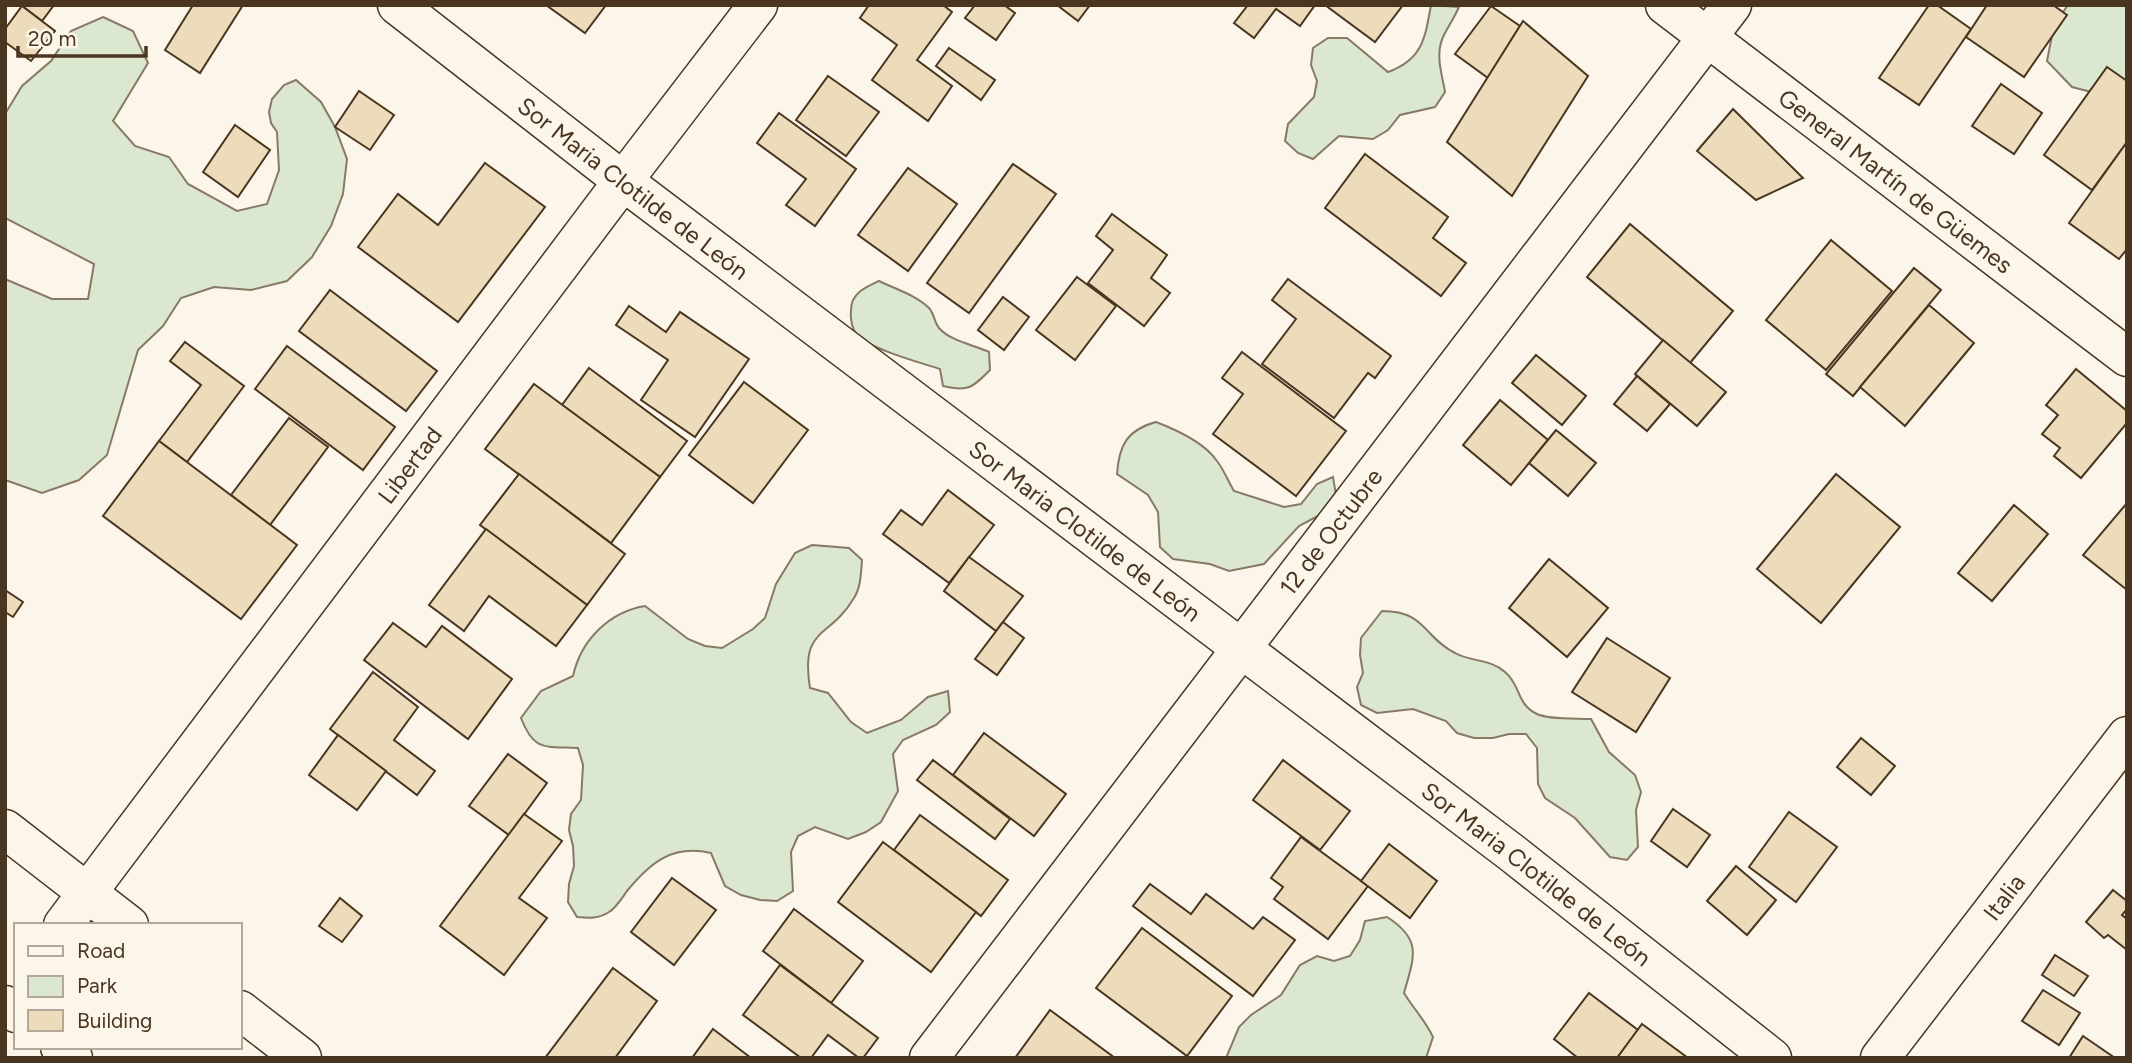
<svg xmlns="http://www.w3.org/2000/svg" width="2132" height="1063" font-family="Figtree,sans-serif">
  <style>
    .green { fill: #dce7d0; stroke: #887966; stroke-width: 2 }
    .building { fill: #ecdcbc; stroke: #4a3520; stroke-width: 2 }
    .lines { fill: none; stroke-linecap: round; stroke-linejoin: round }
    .minor-casing { stroke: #4a3520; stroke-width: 41 }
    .tertiary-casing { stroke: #4a3520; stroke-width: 41 }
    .minor { stroke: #fbf6e9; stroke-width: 38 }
    .tertiary { stroke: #fbf6e9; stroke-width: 38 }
    .labels { text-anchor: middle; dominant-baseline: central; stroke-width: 5; stroke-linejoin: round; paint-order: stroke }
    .street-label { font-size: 24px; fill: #4a3520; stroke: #fbf6e9 }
  </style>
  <rect width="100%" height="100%" fill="#fbf6e9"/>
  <g class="green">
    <path d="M1431,5L1459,7C1454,18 1448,27 1443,37C1435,55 1442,74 1445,92L1435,107L1400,115L1388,130L1373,139L1339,136L1313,159L1298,153L1285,141L1288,124L1314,97L1317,81L1311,65L1313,48L1328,38H1347L1388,72C1423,59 1425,38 1431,5Z"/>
    <polygon points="2068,5 2127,5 2127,98 2107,96 2072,87 2047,61 2054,25"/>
    <polygon points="103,17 133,31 148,63 113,121 135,146 169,157 188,184 237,211 267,204 279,170 277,132 271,123 269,112 272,99 284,85 296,80 321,102 335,127 347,159 343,194 331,226 312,257 287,281 251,290 214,287 181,298 163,326 138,350 107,455 79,480 42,493 5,480 5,279 52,299 88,299 94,264 5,218 5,114 22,86 51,61 71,31"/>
    <path d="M879,281C895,289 916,295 929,308C934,313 934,322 939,328C950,341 974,345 989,352L990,370C972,388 968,392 943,386L940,369C921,363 871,349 858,336C852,330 850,318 851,310C851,293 866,287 879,281Z"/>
    <path d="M1156,422C1177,430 1204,442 1217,461C1224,470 1228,481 1234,491L1284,507L1301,504L1317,484L1333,477L1336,495L1329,510L1299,526L1264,564L1229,571L1210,564L1173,559L1160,547L1158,512L1148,495L1117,474C1119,445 1127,430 1156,422Z"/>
    <path d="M812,545L849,548L862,560C861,572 861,587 854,598C829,640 800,626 810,688L828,693L851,722L867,733L901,720L928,697L948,691L950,712L936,725L903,740L893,754L898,791L881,822L866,832L848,839L815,827L798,836L791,852L793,891L777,901L760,900L741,895L725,886L711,853C672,844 650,863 627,891C622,898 616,908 609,912C599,919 588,918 577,917L568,902L569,884L574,866L573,846L569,830L571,814L581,800L583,765L578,748C545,746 534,752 521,718L541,691L573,676C581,640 609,612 645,606L688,639L705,646L722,648L753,629L765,618L776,584L795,553Z"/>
    <path d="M1382,611C1426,611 1423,637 1455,653C1471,662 1491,659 1505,672C1521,685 1516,704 1537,714C1549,720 1577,718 1591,719L1609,752L1635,775L1641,792L1636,810L1638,847L1627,860L1610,857L1575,818L1545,798L1538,784L1537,748L1526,734H1509L1493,738H1474L1457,733L1446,721L1413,709L1377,713L1361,705L1357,687L1363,673L1360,655L1361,638Z"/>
    <path d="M1387,917C1423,940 1414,957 1404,993C1413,1008 1425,1020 1433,1037L1426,1058H1226L1239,1027L1251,1015L1281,995L1300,965L1317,956L1334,961L1350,956L1360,940L1365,921Z"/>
  </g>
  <g class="building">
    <polygon points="21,5 54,5 42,21"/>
    <polygon points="193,5 243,5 200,73 165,50"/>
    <polygon points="546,5 606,5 585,33"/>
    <polygon points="869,5 943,5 952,12 917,60 952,86 928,121 872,80 897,45 860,18"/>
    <polygon points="975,5 1004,5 1015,13 996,40 965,18"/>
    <polygon points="1057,5 1090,5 1078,21"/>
    <polygon points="1248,5 1315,5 1300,26 1276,9 1254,38 1234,23"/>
    <polygon points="1325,5 1403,5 1375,42"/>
    <polygon points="1929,5 1937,5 1971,29 1919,105 1879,78"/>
    <polygon points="1987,5 2053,5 2067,15 2024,77 1966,37"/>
    <polygon points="22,6 55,31 31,61 5,42 5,29"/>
    <polygon points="1491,6 1520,26 1488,78 1455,54"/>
    <polygon points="1523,21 1588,76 1512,196 1447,142"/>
    <polygon points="949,48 995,80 981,100 936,66"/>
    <polygon points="2107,67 2127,81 2127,142 2092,190 2044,155"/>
    <polygon points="828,76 879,112 846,156 796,120"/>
    <polygon points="2001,84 2042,113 2014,154 1972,126"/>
    <polygon points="359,91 394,115 370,150 335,127"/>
    <polygon points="1733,109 1803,178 1756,200 1697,151"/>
    <polygon points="779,113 856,169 815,226 786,205 806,179 757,143"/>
    <polygon points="235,125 270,150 238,197 203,172"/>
    <polygon points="2127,142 2127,249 2119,259 2069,223"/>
    <polygon points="1365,154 1448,217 1433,238 1466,263 1441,296 1325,208"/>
    <polygon points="485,163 545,207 458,322 358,247 398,194 438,225"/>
    <polygon points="1013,164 1056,194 969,313 927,283"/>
    <polygon points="908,168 957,204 908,271 858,235"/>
    <polygon points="1112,214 1167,255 1151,278 1170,293 1144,326 1088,283 1113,250 1096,236"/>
    <polygon points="1630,224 1733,311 1690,363 1587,277"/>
    <polygon points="1831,240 1892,291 1826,370 1766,320"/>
    <polygon points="1914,268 1941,290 1853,396 1826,374"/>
    <polygon points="1077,277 1116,306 1075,360 1036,330"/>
    <polygon points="1288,279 1391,356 1375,378 1368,373 1334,418 1262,364 1296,319 1272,300"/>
    <polygon points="330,290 437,371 406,411 299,331"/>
    <polygon points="1003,297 1029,317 1004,350 978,330"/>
    <polygon points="1929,305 1974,343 1905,426 1860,387"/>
    <polygon points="629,306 666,332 680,312 749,359 695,437 641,400 668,360 616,325"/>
    <polygon points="1663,340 1726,392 1697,426 1635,374"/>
    <polygon points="185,342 244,386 187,462 159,441 201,385 170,361"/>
    <polygon points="287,346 395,427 363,470 255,389"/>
    <polygon points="1242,352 1346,431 1296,496 1213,434 1243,394 1222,378"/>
    <polygon points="1536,355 1586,396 1562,425 1512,383"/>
    <polygon points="589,368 687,441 660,477 562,405"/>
    <polygon points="2076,369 2127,411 2127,423 2081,478 2054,456 2060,448 2042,434 2058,415 2046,405"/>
    <polygon points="1637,376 1670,404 1647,431 1614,404"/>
    <polygon points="744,382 808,430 753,503 689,455"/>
    <polygon points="534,384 660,477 611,543 485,449"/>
    <polygon points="1500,400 1548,440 1511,485 1463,445"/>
    <polygon points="289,418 328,447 270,525 231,495"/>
    <polygon points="1556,430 1596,463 1568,496 1529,463"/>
    <polygon points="159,441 297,545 241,619 103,516"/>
    <polygon points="519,474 625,554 587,605 480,525"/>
    <polygon points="1836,474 1900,527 1821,623 1757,569"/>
    <polygon points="948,490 994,525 949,583 883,534 901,510 922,525"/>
    <polygon points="2127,503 2127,590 2083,555"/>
    <polygon points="2014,505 2048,534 1992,601 1958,573"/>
    <polygon points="486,529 587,605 556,646 489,596 464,631 429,605"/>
    <polygon points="969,557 1023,596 996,631 944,591"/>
    <polygon points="1549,559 1608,608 1567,657 1509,608"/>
    <polygon points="5,590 23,602 13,617 5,612"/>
    <polygon points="1003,622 1024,638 997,675 975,659"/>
    <polygon points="393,623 426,647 442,626 512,679 468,739 364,660"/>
    <polygon points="1607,638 1670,678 1636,732 1572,692"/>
    <polygon points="373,672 418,707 394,740 435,771 417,795 330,729"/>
    <polygon points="984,733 1066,794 1034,836 953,775"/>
    <polygon points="338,735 386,771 357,810 309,775"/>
    <polygon points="1861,738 1895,766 1871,795 1837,767"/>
    <polygon points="508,754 547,783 509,835 469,806"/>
    <polygon points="933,760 1010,819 995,839 917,780"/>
    <polygon points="1283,760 1350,811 1320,850 1253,800"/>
    <polygon points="1673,809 1710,835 1687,867 1651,841"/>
    <polygon points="1789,812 1837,847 1796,902 1749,867"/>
    <polygon points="524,814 562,841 519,898 547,918 504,975 440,926"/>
    <polygon points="920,815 1008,880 981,916 894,850"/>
    <polygon points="1301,837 1368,886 1328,939 1274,899 1283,887 1271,878"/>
    <polygon points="883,842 976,912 931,972 838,902"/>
    <polygon points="1389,844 1437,881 1410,918 1361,881"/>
    <polygon points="1736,866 1776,900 1747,935 1707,901"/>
    <polygon points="672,878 716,910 674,965 631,932"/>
    <polygon points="1150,884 1191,914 1206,894 1253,929 1263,917 1295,940 1253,996 1133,906"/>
    <polygon points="2113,890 2127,901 2127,909 2122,915 2127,919 2127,950 2108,935 2104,938 2086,922"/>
    <polygon points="340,898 362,916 342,942 319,926"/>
    <polygon points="794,909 863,961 831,1003 763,951"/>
    <polygon points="1142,928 1232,996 1187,1056 1096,988"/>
    <polygon points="2055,955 2088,976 2074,996 2042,975"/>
    <polygon points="780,965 878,1038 863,1058 859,1058 828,1035 811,1058 801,1058 743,1015"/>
    <polygon points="613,968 657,1001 615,1058 545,1058"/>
    <polygon points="2043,990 2080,1013 2059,1045 2022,1021"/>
    <polygon points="1589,993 1638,1030 1617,1058 1578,1058 1554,1039"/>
    <polygon points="1050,1010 1115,1058 1015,1058"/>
    <polygon points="1642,1024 1688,1058 1617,1058"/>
    <polygon points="713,1029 751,1058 692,1058"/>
    <polygon points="2083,1036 2115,1058 2069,1058"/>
  </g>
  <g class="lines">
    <g class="minor-casing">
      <g id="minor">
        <path id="s1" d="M397,5L623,181L1512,853L1772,1058"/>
        <path id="s2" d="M1665,5L2127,357"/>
        <path id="s3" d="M63,925L623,181L758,5"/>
        <path id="s4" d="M929,1058L1732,5"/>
      </g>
    </g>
    <g class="tertiary-casing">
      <g id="tertiary">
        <polyline points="5,829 129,925"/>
        <polyline points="5,1005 16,1013"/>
        <polyline points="240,1010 302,1058"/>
        <polyline points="60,1047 73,1058"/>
        <path id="s5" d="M1880,1058L2127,736"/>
      </g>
    </g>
    <use href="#minor" class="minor"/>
    <use href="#tertiary" class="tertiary"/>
  </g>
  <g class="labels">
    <g class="street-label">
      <text stroke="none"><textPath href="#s2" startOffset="290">General Martín de Güemes</textPath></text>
      <text stroke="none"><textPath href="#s1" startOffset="299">Sor Maria Clotilde de León</textPath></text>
      <text stroke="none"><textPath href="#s3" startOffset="576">Libertad</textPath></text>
      <text stroke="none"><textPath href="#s1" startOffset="866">Sor Maria Clotilde de León</textPath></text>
      <text stroke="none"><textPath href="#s4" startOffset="662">12 de Octubre</textPath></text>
      <text stroke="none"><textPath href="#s1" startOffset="1433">Sor Maria Clotilde de León</textPath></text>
      <text stroke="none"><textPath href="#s5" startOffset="203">Italia</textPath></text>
    </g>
  </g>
  <rect width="2132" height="1063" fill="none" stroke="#4a3520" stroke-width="14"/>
  <rect x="14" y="923" width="228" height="126" fill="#fbf6e9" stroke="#b4a999" stroke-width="2"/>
  <rect x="28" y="946" width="35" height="10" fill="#fbf6e9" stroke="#b4a999" stroke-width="2"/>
  <text x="77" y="958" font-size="21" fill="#4a3520">Road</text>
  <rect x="28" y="976" width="35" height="21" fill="#dce7d0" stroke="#b4a999" stroke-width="2"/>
  <text x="77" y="993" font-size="21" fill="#4a3520">Park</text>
  <rect x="28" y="1010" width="35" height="21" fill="#ecdcbc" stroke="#b4a999" stroke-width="2"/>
  <text x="77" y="1028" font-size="21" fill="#4a3520">Building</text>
  <path d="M18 46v10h128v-10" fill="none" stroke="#4a3520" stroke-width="3.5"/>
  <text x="28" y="46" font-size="21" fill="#4a3520" stroke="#fbf6e9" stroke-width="5" paint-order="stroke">20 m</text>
</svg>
